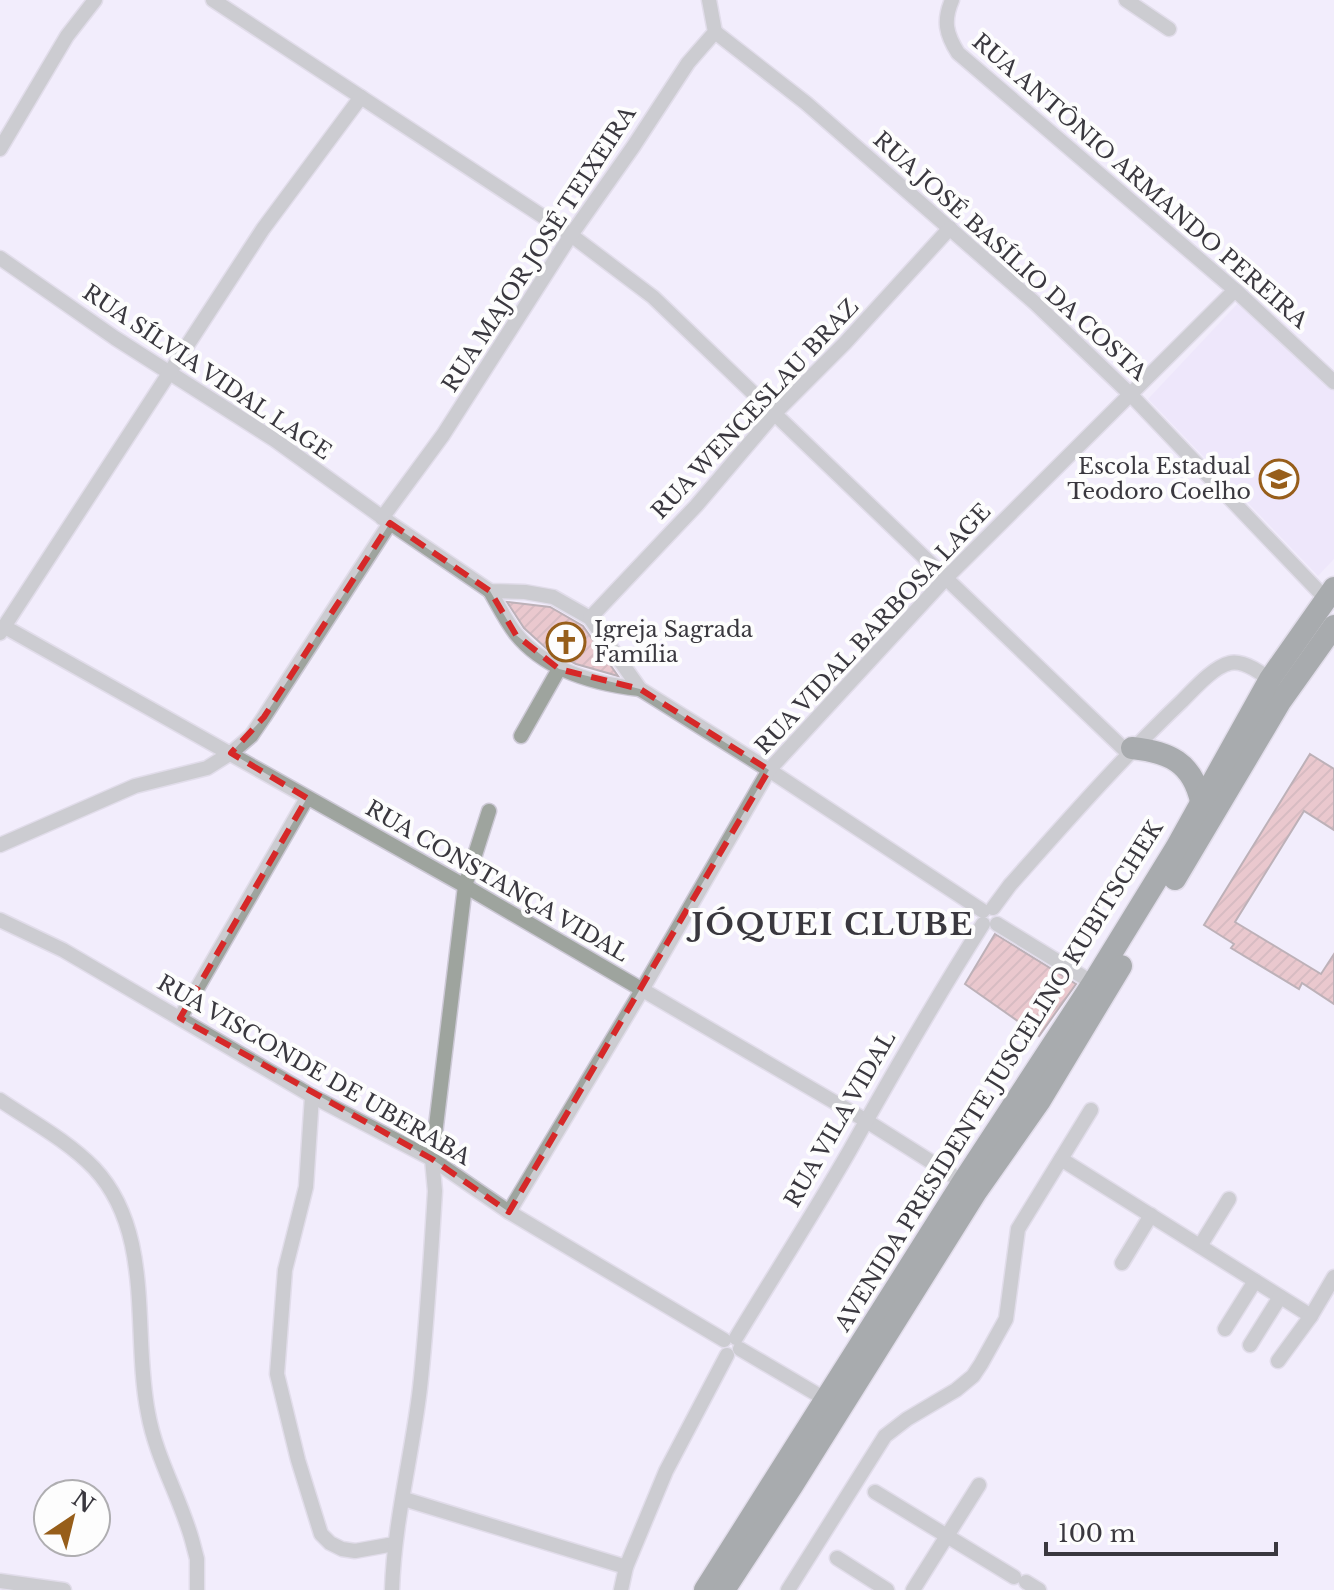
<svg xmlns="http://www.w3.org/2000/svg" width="1334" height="1590" font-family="'Libre Baskerville',serif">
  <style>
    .built { fill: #e9e1fb }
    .building { fill: url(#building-hatch); stroke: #7d6967; stroke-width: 2 }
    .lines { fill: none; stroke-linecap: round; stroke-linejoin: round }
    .minor-casing { stroke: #cdc9d6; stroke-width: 17 }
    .trunk-casing { stroke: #cdc9d6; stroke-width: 25 }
    .minor { stroke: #9ea49e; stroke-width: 14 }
    .trunk { stroke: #4f5c50; stroke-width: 22 }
    .marked { fill: none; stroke: #d62828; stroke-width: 6; stroke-dasharray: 16 10; stroke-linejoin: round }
    .labels { text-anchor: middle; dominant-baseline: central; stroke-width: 8; stroke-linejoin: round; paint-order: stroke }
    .street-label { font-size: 22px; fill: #3a383f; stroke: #fdfdfd }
    .poi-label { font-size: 22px; fill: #3a383f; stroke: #fdfdfd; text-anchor: end }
    .district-label { font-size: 30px; font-weight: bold; letter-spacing: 2px; fill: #3a383f; stroke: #fdfdfd }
  </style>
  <defs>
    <pattern id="building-hatch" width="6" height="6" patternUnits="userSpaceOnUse" patternTransform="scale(2)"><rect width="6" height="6" fill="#e19c97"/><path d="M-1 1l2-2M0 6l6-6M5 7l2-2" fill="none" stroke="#b7807d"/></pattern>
  </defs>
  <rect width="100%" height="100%" fill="#f2edfc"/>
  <polygon class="built" points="1240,301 1334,387 1334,559 1318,576 1148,399"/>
  <g class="building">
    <polygon points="507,602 550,607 583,626 618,676 576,664 547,649 524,628"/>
    <polygon points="1310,754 1334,769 1334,830 1304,811 1235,922 1321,974 1334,954 1334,1004 1302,983 1299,989 1231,948 1234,944 1204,925"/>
    <polygon points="995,934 1076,984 1039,1036 965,984"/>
  </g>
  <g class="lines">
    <g class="minor-casing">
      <g id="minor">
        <polyline points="213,0 571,235 653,297 1128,753"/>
        <path d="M952,0C943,21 946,34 958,53L1235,290L1334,382"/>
        <polyline points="1126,0 1169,29"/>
        <polyline points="715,32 806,103 1035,303 1131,395 1326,599"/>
        <polyline points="0,149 67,36 95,0"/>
        <polyline points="0,258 115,338 275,440 390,523 490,591 525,592 553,597 590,618 640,689 769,770 983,911"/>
        <polyline points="382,518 443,435 571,235 633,147 688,63 715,32 709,0"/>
        <path d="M490,591C498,605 506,621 516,634C546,671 595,684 640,689"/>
        <polyline points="590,618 696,506 775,413 845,343 950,228"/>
        <polyline points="5,627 465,886 865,1120 963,1182"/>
        <polyline points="0,633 263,229 361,97"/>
        <polyline points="521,736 559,669"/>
        <polyline points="0,845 135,786 207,768 231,753 251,736 264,717 390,523"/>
        <path d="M993,908L1010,885C1066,822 1121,759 1182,701C1194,689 1213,667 1230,663C1244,660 1264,674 1273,683"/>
        <polyline points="0,920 63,950 312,1096 432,1159 509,1212 724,1340"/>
        <polyline points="997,924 1093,983"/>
        <polyline points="180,1018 307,798"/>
        <polyline points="312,1096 306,1187 285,1270 277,1374 298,1460 321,1534 330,1543 342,1549 355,1551 394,1544"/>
        <path d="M0,1100C31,1121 68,1141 94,1168C155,1233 132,1333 148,1413C156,1458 180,1497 192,1540L197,1559V1590"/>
        <polyline points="1061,1159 1311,1316"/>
        <polyline points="509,1212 642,990 769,770 947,577 1235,290"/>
        <polyline points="1200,1246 1229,1199"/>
        <polyline points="1122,1263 1151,1215"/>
        <polyline points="1225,1329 1255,1281"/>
        <path d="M736,1338C774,1275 814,1213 850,1150C893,1073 936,998 983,924"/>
        <polyline points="1250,1345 1280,1297"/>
        <polyline points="740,1349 825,1399"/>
        <polyline points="1278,1361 1311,1316 1334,1277"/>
        <polyline points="875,1492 1014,1577"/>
        <polyline points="404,1499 626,1567"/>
        <polyline points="837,1558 887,1590"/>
        <polyline points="0,1581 64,1590"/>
        <polyline points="1026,1582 1039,1590"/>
        <path d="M392,1590C394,1522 412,1456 420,1388C427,1323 431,1257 435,1191L432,1159L465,886L489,811"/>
        <polyline points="621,1590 626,1567 666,1471 727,1355"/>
        <polyline points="788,1590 885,1436 907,1419 956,1390 973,1376 981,1364 1006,1319 1018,1229 1091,1110"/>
        <polyline points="913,1590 979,1485"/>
      </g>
    </g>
    <g class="trunk-casing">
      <g id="trunk">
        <path d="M1132,748C1169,752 1192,762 1201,801"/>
        <polyline points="1175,879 1280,702 1334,626"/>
        <polyline points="705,1590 963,1182 1093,983 1176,848 1270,679 1334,588"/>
        <polyline points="724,1590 792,1486 976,1192 1039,1102 1121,966"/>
      </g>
    </g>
    <use href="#minor" class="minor"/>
    <use href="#trunk" class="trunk"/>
  </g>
  <path d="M0 0H1334V1590H0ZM390,523L490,591L516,635L559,669L640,689L769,770L509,1212L432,1159L180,1018L307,798L231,753L264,717Z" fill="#f2edfc" fill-opacity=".55" fill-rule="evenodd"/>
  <path class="marked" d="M390,523L490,591L516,635L559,669L640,689L769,770L509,1212L432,1159L180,1018L307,798L231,753L264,717Z"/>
  <defs>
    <g id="school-ring" transform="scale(2)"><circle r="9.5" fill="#fdfdfd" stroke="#975e1a" stroke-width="1.5"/><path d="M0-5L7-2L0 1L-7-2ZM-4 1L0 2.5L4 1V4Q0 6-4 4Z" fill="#975e1a"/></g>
    <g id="church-ring" transform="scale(2)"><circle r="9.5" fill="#fdfdfd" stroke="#975e1a" stroke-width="1.5"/><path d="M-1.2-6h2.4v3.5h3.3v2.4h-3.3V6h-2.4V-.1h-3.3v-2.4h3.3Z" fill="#975e1a"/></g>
  </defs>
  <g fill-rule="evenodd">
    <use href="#school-ring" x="1279" y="479"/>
    <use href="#church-ring" x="566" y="642"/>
  </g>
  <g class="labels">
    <g class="street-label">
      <text transform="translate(1140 181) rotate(41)">RUA ANTÔNIO ARMANDO PEREIRA</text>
      <text transform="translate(539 249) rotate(-57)">RUA MAJOR JOSÉ TEIXEIRA</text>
      <text transform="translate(1010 256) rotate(42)">RUA JOSÉ BASÍLIO DA COSTA</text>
      <text transform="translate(207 372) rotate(34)">RUA SÍLVIA VIDAL LAGE</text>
      <text transform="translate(755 409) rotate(-47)">RUA WENCESLAU BRAZ</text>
      <text transform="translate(873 629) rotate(-47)">RUA VIDAL BARBOSA LAGE</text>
      <text transform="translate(497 881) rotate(30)">RUA CONSTANÇA VIDAL</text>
      <text transform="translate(314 1070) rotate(30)">RUA VISCONDE DE UBERABA</text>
      <text transform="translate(999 1076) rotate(-58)">AVENIDA PRESIDENTE JUSCELINO KUBITSCHEK</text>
      <text transform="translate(840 1119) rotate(-60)">RUA VILA VIDAL</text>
    </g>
    <g class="poi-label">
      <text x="1251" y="466">Escola Estadual<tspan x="1251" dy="25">Teodoro Coelho</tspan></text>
      <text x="594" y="629" text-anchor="start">Igreja Sagrada<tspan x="594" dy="25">Família</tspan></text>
    </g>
    <g class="district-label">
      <text x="833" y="924">JÓQUEI CLUBE</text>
    </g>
  </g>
  <g transform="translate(72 1518) rotate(35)"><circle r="38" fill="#fdfdfd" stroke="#afaeb1" stroke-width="2"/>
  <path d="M0-6L14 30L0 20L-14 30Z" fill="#975e1a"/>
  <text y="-12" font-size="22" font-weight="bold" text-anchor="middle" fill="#3a383f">N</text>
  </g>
  <path d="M1046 1542v12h230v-12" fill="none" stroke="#3a383f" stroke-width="4"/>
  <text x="1058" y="1542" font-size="24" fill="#3a383f" stroke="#fdfdfd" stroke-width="6" paint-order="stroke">100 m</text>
</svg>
